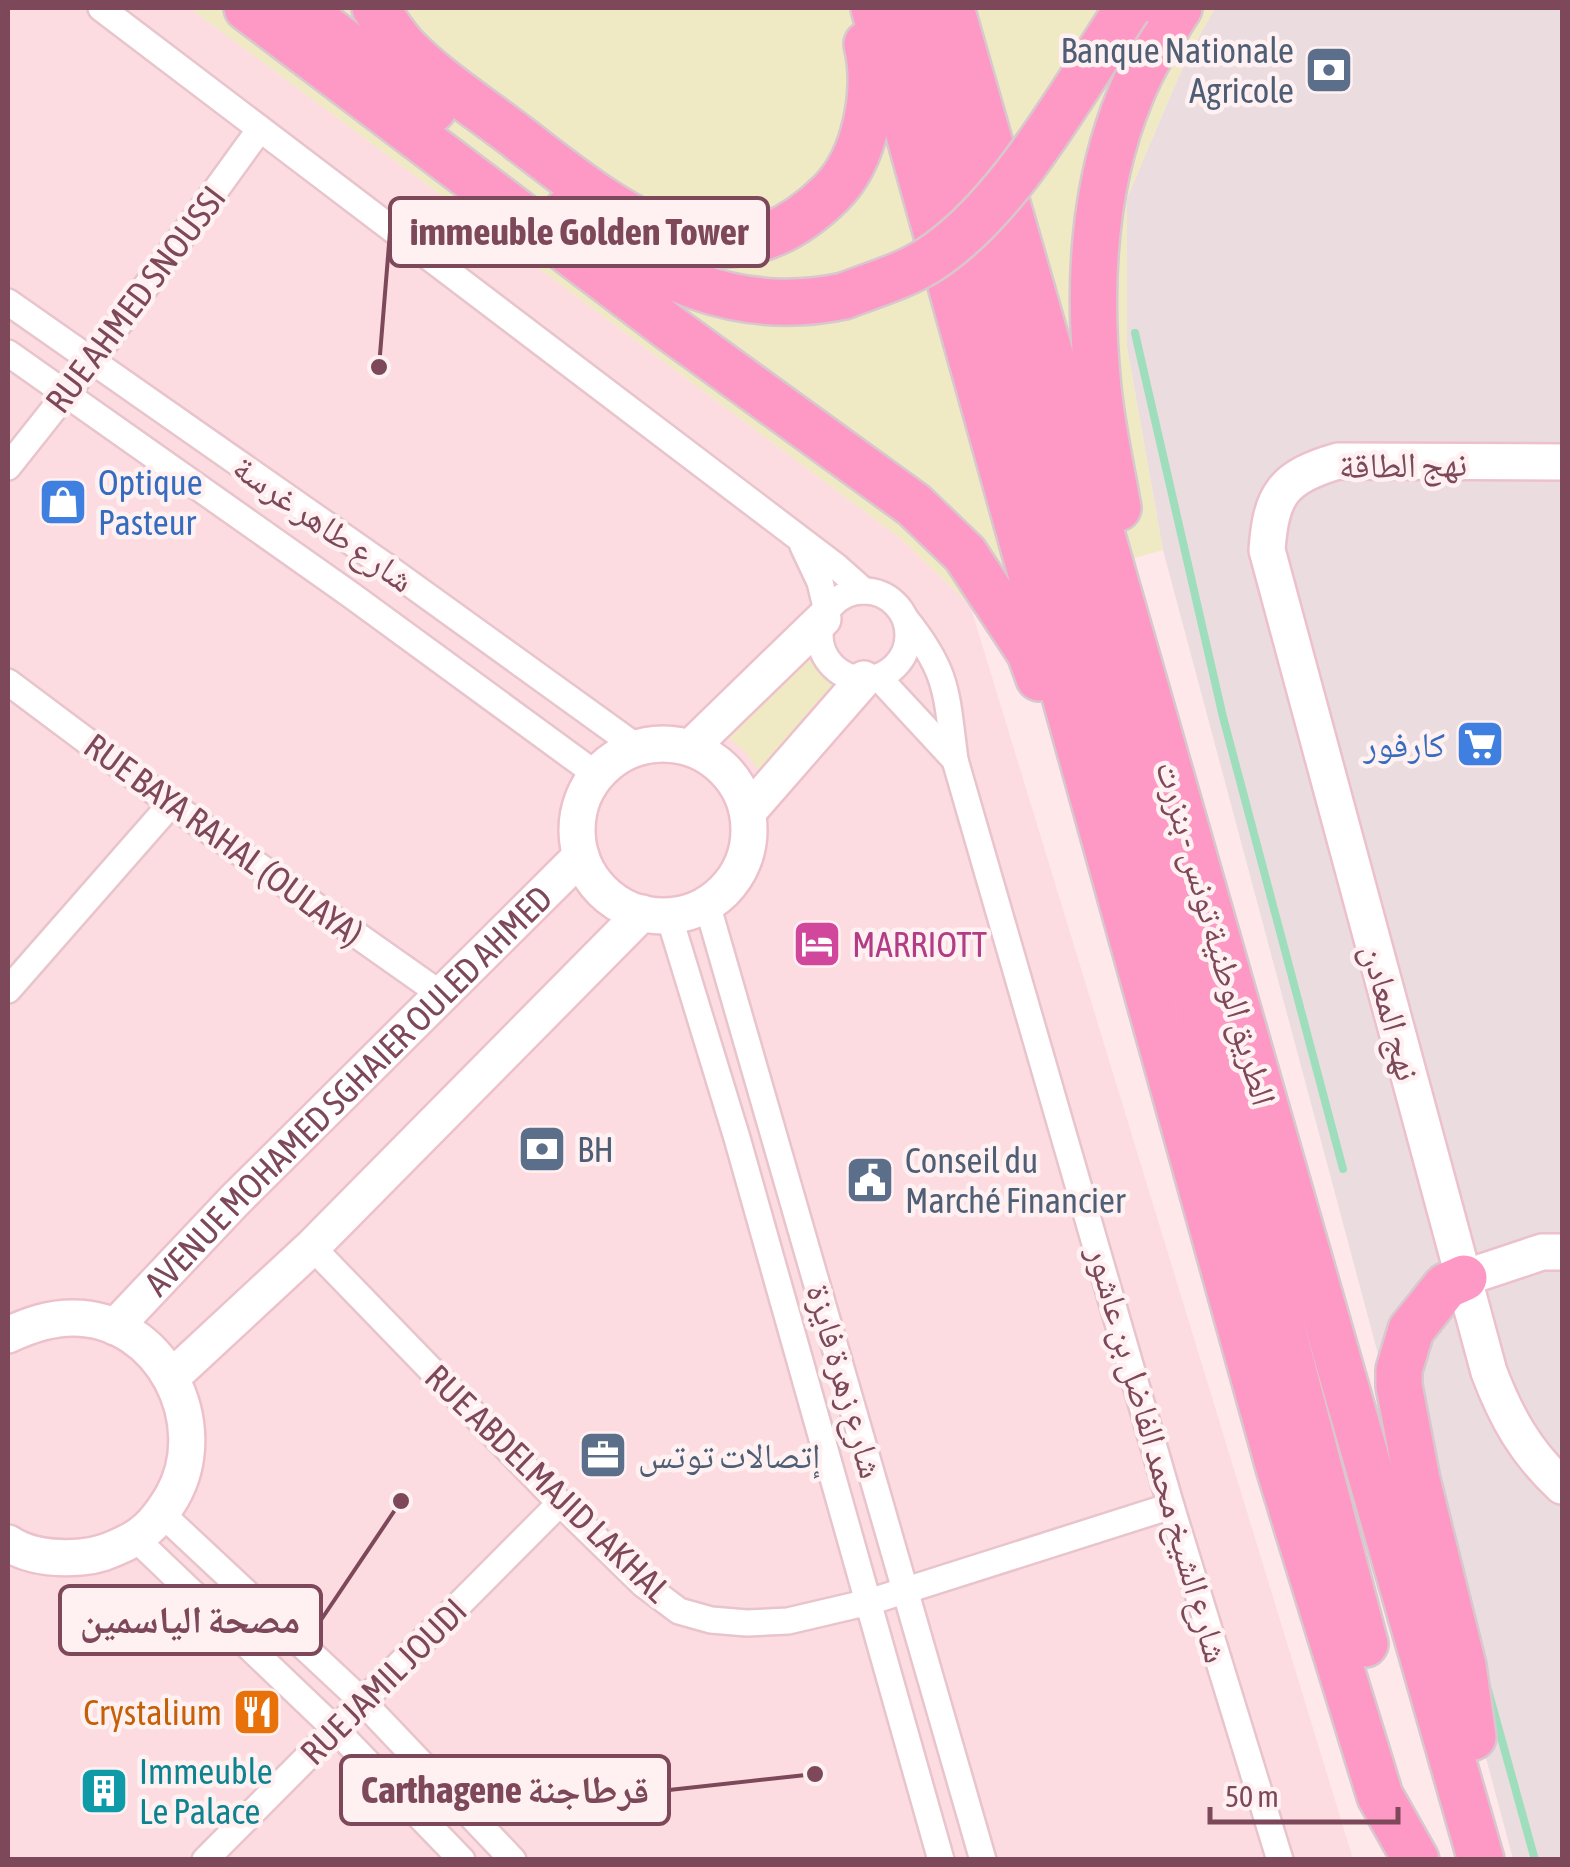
<svg xmlns="http://www.w3.org/2000/svg" width="1570" height="1867" font-family="'Asap Condensed','Noto Naskh Arabic',sans-serif">
  <style>
    .residential { fill: #fcdce0 }
    .industrial { fill: #eadcdf }
    .green { fill: #efeac4 }
    .lines { fill: none; stroke-linecap: round; stroke-linejoin: round }
    .stream { stroke: #9fdebc; stroke-width: 8 }
    .street-casing { stroke: #e8c4cc; stroke-width: 30 }
    .secondary-casing { stroke: #edc1cb; stroke-width: 40 }
    .highway-casing { stroke: #d8c8ce; stroke-width: 50 }
    .street { stroke: #fff; stroke-width: 25 }
    .secondary { stroke: #fff; stroke-width: 35 }
    .highway { stroke: #fe99c5; stroke-width: 45 }
    .highway-bridge-casing { stroke: #d8c8ce; stroke-width: 50; stroke-linecap: butt }
    .highway-bridge { stroke: #fe99c5; stroke-width: 45 }
    .labels { text-anchor: middle; dominant-baseline: central; stroke-width: 9; stroke-linejoin: round; paint-order: stroke }
    .service-label { font-size: 35px; fill: #4e5e75; stroke: #fff1f2; text-anchor: start }
    .street-label { font-size: 35px; fill: #7d485a; stroke: #fff1f2 }
    .shop-label { font-size: 35px; fill: #366cbe; stroke: #fff1f2; text-anchor: start }
    .hotel-label { font-size: 35px; fill: #b23c85; stroke: #fff1f2; text-anchor: start }
    .food-label { font-size: 35px; fill: #c56008; stroke: #fff1f2; text-anchor: end }
    .culture-label { font-size: 35px; fill: #0d838f; stroke: #fff1f2; text-anchor: start }
    .leader { fill: none; stroke: #7d485a; stroke-width: 4 }
    .callout-dot { fill: #7d485a; stroke: #fff1f2; stroke-width: 4 }
    .callout { fill: #fff1f2; stroke: #7d485a; stroke-width: 4 }
    .callout-label { font-size: 38px; text-anchor: middle; font-weight: bold; fill: #7d485a }
  </style>
  <rect width="100%" height="100%" fill="#fee8ea"/>
  <polygon class="residential" points="8,8 190,8 900,538 970,605 1353,1859 8,1860"/>
  <polygon class="industrial" points="1215,8 1562,8 1562,1859 1513,1859 1163,550 1127,347 1127,198 1185,62"/>
  <g class="green">
    <polygon points="190,8 1215,8 1185,62 1127,198 1127,347 1163,550 970,605 900,538"/>
    <polygon points="806,657 840,693 759,771 744,750 727,737"/>
  </g>
  <g class="lines">
    <g class="stream">
      <polyline points="1135,333 1223,717 1343,1169"/>
      <polyline points="1488,1690 1535,1860"/>
    </g>
    <g class="street-casing">
      <g id="street">
        <polyline points="101,8 837,567 864,591"/>
        <polyline points="8,302 387,567 638,748"/>
        <polyline points="8,353 351,595 597,775"/>
        <polyline points="8,467 92,361 260,129"/>
        <polyline points="803,546 820,582 827,611"/>
        <circle cx="864" cy="635" r="44"/>
        <path d="M905,618C949,673 946,692 955,760L1171,1506L1280,1860"/>
        <polyline points="878,677 955,760"/>
        <polyline points="8,682 171,804 442,995"/>
        <polyline points="707,904 983,1860"/>
        <polyline points="669,916 737,1138 941,1860"/>
        <polyline points="8,990 171,804"/>
        <polyline points="312,1247 560,1503 643,1584 679,1611 711,1620 747,1623 788,1621 869,1602 1171,1506"/>
        <polyline points="162,1514 362,1701 513,1860"/>
        <polyline points="136,1539 336,1730 462,1860"/>
        <polyline points="205,1860 560,1503"/>
      </g>
    </g>
    <g class="secondary-casing">
      <g id="secondary">
        <path d="M1562,462L1338,461C1283,477 1271,494 1267,550L1489,1372C1506,1417 1526,1453 1562,1486"/>
        <circle cx="663" cy="830" r="86"/>
        <polyline points="690,748 823,619"/>
        <polyline points="748,812 864,679"/>
        <polyline points="1464,1278 1542,1252 1562,1252"/>
        <path id="s1" d="M115,1327L234,1201L581,856"/>
        <path d="M8,1335C29,1325 49,1318 73,1318C162,1318 214,1424 172,1497C160,1517 147,1534 124,1544C109,1551 97,1556 81,1557C56,1559 29,1557 8,1543"/>
        <polyline points="172,1377 312,1247 642,913"/>
      </g>
    </g>
    <g class="highway-casing">
      <g id="highway">
        <polyline points="247,8 670,328 914,505 965,554 1030,653 1039,678"/>
        <polyline points="299,8 433,109"/>
        <path d="M375,8C385,21 395,38 407,50C440,83 483,110 520,139C617,213 720,303 831,193C866,158 878,91 867,44"/>
        <polyline points="874,8 1280,1471 1380,1796 1416,1860"/>
        <polyline points="913,8 1199,1011 1365,1644"/>
        <polyline points="951,8 1481,1860"/>
        <path d="M567,211C652,276 736,319 844,296"/>
        <path d="M1118,508C1111,468 1102,428 1098,388C1088,289 1092,187 1131,94C1143,64 1161,36 1179,8"/>
        <polyline points="1464,1278 1446,1286 1411,1330 1399,1370 1399,1386 1417,1480 1463,1666 1473,1737"/>
      </g>
    </g>
    <use href="#street" class="street"/>
    <use href="#secondary" class="secondary"/>
    <use href="#highway" class="highway"/>
    <g class="highway-bridge-casing">
      <path id="highway-bridge" d="M844,296C872,285 904,276 929,260C1011,207 1074,88 1128,8"/>
    </g>
    <use href="#highway-bridge" class="highway-bridge"/>
  </g>
  <defs>
    <g id="bank-square" transform="scale(2.5)"><rect x="-9" y="-9" width="18" height="18" rx="4" fill="#5c6f8a" stroke="#fff1f2"/><path d="M-6-4H6V4H-6ZM0-2.3a2.3 2.3 0 1 0 0 4.6a2.3 2.3 0 1 0 0-4.6Z" fill="#fff"/></g>
    <g id="shop-square" transform="scale(2.5)"><rect x="-9" y="-9" width="18" height="18" rx="4" fill="#3f7fe0" stroke="#fff1f2"/><path d="M-5-2.5h2.3a2.7 3.5 0 0 1 5.4 0H5L5.5 6h-11ZM-1.5-2.5h3a1.5 2.3 0 0 0-3 0Z" fill="#fff"/></g>
    <g id="supermarket-square" transform="scale(2.5)"><rect x="-9" y="-9" width="18" height="18" rx="4" fill="#3f7fe0" stroke="#fff1f2"/><path d="M-6-5.5h2.5l.6 2H6L4.5 2H-2.5L-4.4-4H-6ZM-1.5 3.2a1.3 1.3 0 1 0 .1 0ZM3 3.2a1.3 1.3 0 1 0 .1 0Z" fill="#fff"/></g>
    <g id="hotel-square" transform="scale(2.5)"><rect x="-9" y="-9" width="18" height="18" rx="4" fill="#d1479c" stroke="#fff1f2"/><path d="M-6-4.5h1.5V1H6V5H4.5V3h-9V5H-6ZM-4 0a1.8 1.8 0 1 1 3.6 0ZM.5 0V-2.5h3Q6-2.5 6 0Z" fill="#fff"/></g>
    <g id="civic-square" transform="scale(2.5)"><rect x="-9" y="-9" width="18" height="18" rx="4" fill="#5c6f8a" stroke="#fff1f2"/><path d="M-.6-6.5H3V-4.5H.6V-3L4-1V1h2V6H-6V1h2V-1L-.6-3ZM-1.2 2.5V6h2.4V2.5Z" fill="#fff"/></g>
    <g id="office-square" transform="scale(2.5)"><rect x="-9" y="-9" width="18" height="18" rx="4" fill="#5c6f8a" stroke="#fff1f2"/><path d="M-6-3h4V-5.5h4V-3h4V5H-6ZM-1-4.5V-3h2v-1.5ZM-6 0V1H6V0Z" fill="#fff"/></g>
    <g id="restaurant-square" transform="scale(2.5)"><rect x="-9" y="-9" width="18" height="18" rx="4" fill="#e8710a" stroke="#fff1f2"/><path d="M-5-6h1v4h1v-4h1v4h1v-4h1v5L-1.5 .5V6h-2V.5L-5-1ZM5-6V6H3V1.5H1.5Q1.5-4 5-6Z" fill="#fff"/></g>
    <g id="building-square" transform="scale(2.5)"><rect x="-9" y="-9" width="18" height="18" rx="4" fill="#0f9aa8" stroke="#fff1f2"/><path d="M-4-6H4V6H1V3H-1V6H-4ZM-2.5-4.3h1.7v1.8h-1.7ZM.8-4.3h1.7v1.8H.8ZM-2.5-1h1.7V.8h-1.7ZM.8-1h1.7V.8H.8Z" fill="#fff"/></g>
  </defs>
  <g fill-rule="evenodd">
    <use href="#bank-square" x="1329" y="70"/>
    <use href="#shop-square" x="63" y="502"/>
    <use href="#supermarket-square" x="1480" y="744"/>
    <use href="#hotel-square" x="817" y="944"/>
    <use href="#bank-square" x="542" y="1149"/>
    <use href="#civic-square" x="870" y="1180"/>
    <use href="#office-square" x="603" y="1455"/>
    <use href="#restaurant-square" x="257" y="1712"/>
    <use href="#building-square" x="104" y="1791"/>
  </g>
  <g class="labels">
    <g class="service-label">
      <text x="1294" y="50" text-anchor="end">Banque Nationale<tspan x="1294" dy="40">Agricole</tspan></text>
      <text x="577" y="1149">BH</text>
      <text x="905" y="1160">Conseil du<tspan x="905" dy="40">Marché Financier</tspan></text>
      <text x="638" y="1455">إتصالات توتس</text>
    </g>
    <g class="street-label">
      <text transform="translate(135 299) rotate(-53)">RUE AHMED SNOUSSI</text>
      <text transform="translate(1403 464) rotate(-1)">نهج الطاقة</text>
      <text transform="translate(324 523) rotate(35)">شارع طاهر غرسة</text>
      <text transform="translate(224 839) rotate(36)">RUE BAYA RAHAL (OULAYA)</text>
      <text transform="translate(1217 933) rotate(74)">الطريق الوطنية تونس - بنزرت</text>
      <text transform="translate(1392 1012) rotate(75)">نهج المعادن</text>
      <text stroke="none"><textPath href="#s1" startOffset="332">AVENUE MOHAMED SGHAIER OULED AHMED</textPath></text>
      <text transform="translate(846 1381) rotate(74)">شارع زهرة فايزة</text>
      <text transform="translate(1159 1454) rotate(74)">شارع الشيخ محمد الفاضل بن عاشور</text>
      <text transform="translate(548 1483) rotate(44)">RUE ABDELMAJID LAKHAL</text>
      <text transform="translate(383 1681) rotate(-45)">RUE JAMIL JOUDI</text>
    </g>
    <g class="shop-label">
      <text x="98" y="482">Optique<tspan x="98" dy="40">Pasteur</tspan></text>
      <text x="1445" y="744" text-anchor="end">كارفور</text>
    </g>
    <g class="hotel-label">
      <text x="852" y="944">MARRIOTT</text>
    </g>
    <g class="food-label">
      <text x="222" y="1712">Crystalium</text>
    </g>
    <g class="culture-label">
      <text x="139" y="1771">Immeuble<tspan x="139" dy="40">Le Palace</tspan></text>
    </g>
  </g>
  <path class="leader" d="M379 367L390 232M401 1501L321 1620M815 1774L669 1790"/>
  <g class="callout-dot">
    <circle cx="379" cy="367" r="10"/>
    <circle cx="401" cy="1501" r="10"/>
    <circle cx="815" cy="1774" r="10"/>
  </g>
  <g class="callout">
    <rect x="390" y="198" width="378" height="68" rx="10"/>
    <rect x="60" y="1586" width="261" height="68" rx="10"/>
    <rect x="341" y="1756" width="328" height="68" rx="10"/>
  </g>
  <g class="callout-label">
    <text x="579" y="245">immeuble Golden Tower</text>
    <text x="190" y="1633">مصحة الياسمين</text>
    <text x="505" y="1803">Carthagene قرطاجنة</text>
  </g>
  <rect width="1570" height="1867" fill="none" stroke="#7d485a" stroke-width="20"/>
  <path d="M1210 1807v15h188v-15" fill="none" stroke="#7d485a" stroke-width="5"/>
  <text x="1225" y="1807" font-size="30" fill="#7d485a" stroke="#fff1f2" stroke-width="8" paint-order="stroke">50 m</text>
</svg>
